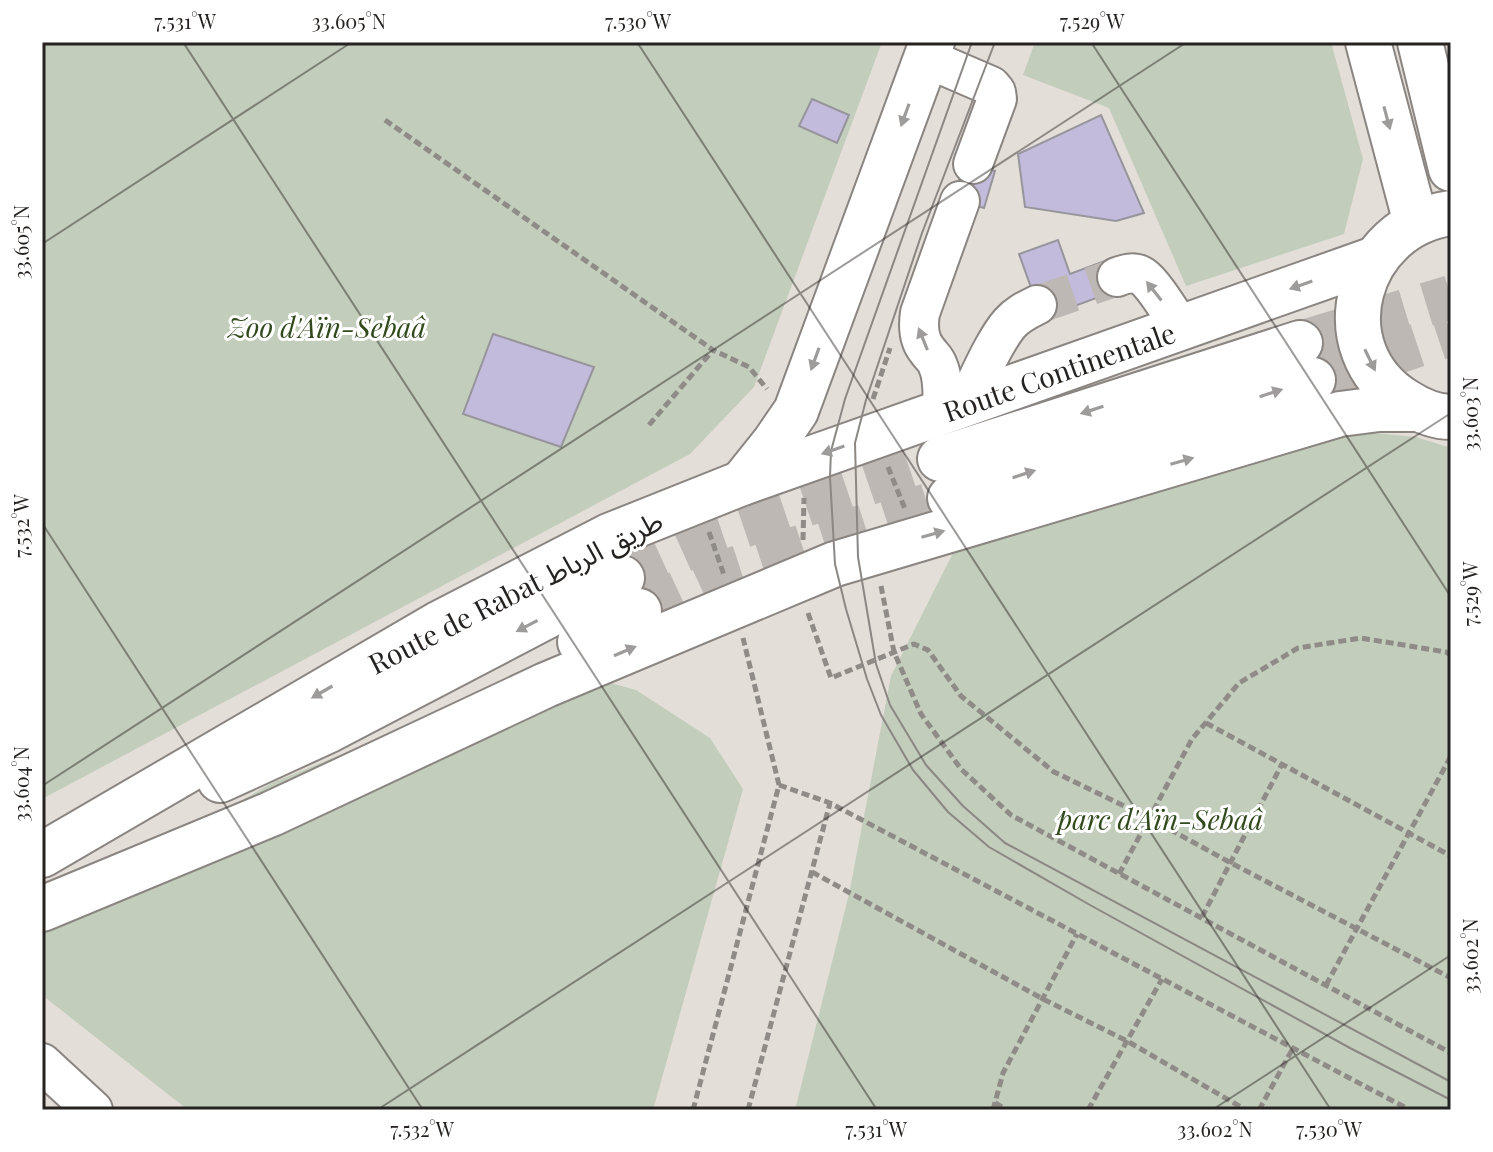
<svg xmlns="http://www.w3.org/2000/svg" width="1493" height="1152" font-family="'Playfair Display','Noto Sans Arabic',serif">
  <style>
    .green { fill: #c2cdbb }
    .building { fill: #c2bbdb; stroke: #97959c; stroke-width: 2 }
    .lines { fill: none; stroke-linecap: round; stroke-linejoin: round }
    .minor-tunnel { stroke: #beb8b4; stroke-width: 38; stroke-dasharray: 38 19; stroke-linecap: butt }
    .major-tunnel { stroke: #beb8b4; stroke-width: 44; stroke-dasharray: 44 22; stroke-linecap: butt }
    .minor-casing { stroke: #8a8580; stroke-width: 42 }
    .major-casing { stroke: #8a8580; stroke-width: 48 }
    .path { stroke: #8f8b87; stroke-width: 5; stroke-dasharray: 8 4; stroke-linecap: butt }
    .minor { stroke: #fff; stroke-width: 38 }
    .major { stroke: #fff; stroke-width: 44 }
    .tram { stroke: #8b8783; stroke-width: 2 }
    .oneway { fill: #9d9c9b }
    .ticks { fill: none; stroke: #252220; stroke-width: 2; stroke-opacity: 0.45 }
    .labels { text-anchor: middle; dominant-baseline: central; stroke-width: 6; stroke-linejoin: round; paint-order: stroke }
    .park-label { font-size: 28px; font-style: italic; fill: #31491c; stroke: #fff }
    .street-label { font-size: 28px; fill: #252220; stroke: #fff }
    .neatline { fill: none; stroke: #252220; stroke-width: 3 }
    .ticks-label { font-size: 20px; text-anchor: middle; fill: #252220 }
  </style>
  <rect width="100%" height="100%" fill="#e4ded9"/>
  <g class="green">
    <polygon points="42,42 882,42 754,387 690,454 42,799"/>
    <polygon points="1035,42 1331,42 1363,159 1344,234 1186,286 1109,108 1023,75"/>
    <polygon points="1354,431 1416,437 1451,448 1451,1110 795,1110 849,894 891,676 954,551"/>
    <polygon points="553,667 636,690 710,738 743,789 653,1110 188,1110 42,995 42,915 272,783"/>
  </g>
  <g class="building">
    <polygon points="812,99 849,115 837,143 799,126"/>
    <polygon points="1101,115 1144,213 1116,221 1025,207 1018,154"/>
    <polygon points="965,161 995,171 984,208 953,199"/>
    <polygon points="1058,240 1070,274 1110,259 1121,289 1042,318 1019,254"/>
    <polygon points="493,334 594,367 561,447 463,414"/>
  </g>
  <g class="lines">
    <polyline class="minor-tunnel" points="1037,305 1117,277"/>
    <g class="major-tunnel">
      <polyline points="1300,343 1451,297"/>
      <polyline points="1313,380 1451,334"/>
      <polyline points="622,578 719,534 940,459"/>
      <polyline points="639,611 721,573 950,498"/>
    </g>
    <g class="minor-casing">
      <g id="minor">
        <polyline points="926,58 991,86 996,92 997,99 973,164"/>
        <path d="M1117,277C1125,274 1133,271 1142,276C1154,284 1172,315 1181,328"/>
        <path d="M966,403C978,380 994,341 1010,323C1018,314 1027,310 1037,305"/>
        <path d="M943,412C942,397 944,379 938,366C936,359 931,356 927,350C918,339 918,326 920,313L960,201"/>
        <polyline points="42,1063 93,1110"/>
      </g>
    </g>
    <g class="major-casing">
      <g id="major">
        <polyline points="1368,42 1416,223"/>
        <polyline points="1420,42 1451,169"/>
        <path d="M1451,213C1356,226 1322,349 1405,401C1419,410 1435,417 1451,417"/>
        <polyline points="940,459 1300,343"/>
        <polyline points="742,483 774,443 796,411 932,42"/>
        <polyline points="950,498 1313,380"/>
        <polyline points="580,642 639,611"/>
        <polyline points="220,780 327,731 547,616 622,578"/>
        <path id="s1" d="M42,855L440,623L609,536L742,483L1375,259"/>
        <polyline points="42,909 271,814 546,685 835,564 1340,414 1379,409 1417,409"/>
      </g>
    </g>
    <g class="path">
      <polyline points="385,120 713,350 749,367 767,389"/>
      <polyline points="873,399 890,348"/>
      <polyline points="649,425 713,350"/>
      <polyline points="888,467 905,509"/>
      <polyline points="709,532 724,575"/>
      <polyline points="803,540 804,498"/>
      <polyline points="881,586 894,652 921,714 961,769 1011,815 1451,1053"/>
      <polyline points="808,613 831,678 914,644 928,650 961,696 1054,772 1149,818 1231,863 1451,978"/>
      <polyline points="1206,723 1451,856"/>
      <polyline points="779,785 830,803 1410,1110"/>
      <polyline points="812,872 1043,999 1127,1041 1246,1110"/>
      <polyline points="1119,874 1192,739 1239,683 1298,648 1361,638 1446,652 1451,655"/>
      <polyline points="1202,917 1282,764"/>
      <polyline points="1326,985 1451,756"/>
      <polyline points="995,1103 1007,1110"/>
      <polyline points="693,1110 779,785 743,638"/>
      <polyline points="748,1110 830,803"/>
      <polyline points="993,1110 1003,1073 1077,934"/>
      <polyline points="1088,1110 1162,979"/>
      <polyline points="1259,1110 1293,1048"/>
    </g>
    <use href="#minor" class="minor"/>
    <use href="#major" class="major"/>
    <g class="tram">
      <polyline points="972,42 845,399 831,451 830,477 835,564 846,609 867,679 881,715 913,770 948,812 989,847 1090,905 1350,1048 1451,1100"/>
      <polyline points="995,42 922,233 866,400 855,443 858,557 876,664 890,705 926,765 963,806 1005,843 1451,1082"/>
    </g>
  </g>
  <defs><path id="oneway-solid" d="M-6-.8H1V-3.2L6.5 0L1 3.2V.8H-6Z" transform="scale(2)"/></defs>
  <g class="oneway">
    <use href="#oneway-solid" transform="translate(905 115) rotate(110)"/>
    <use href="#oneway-solid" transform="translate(1387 118) rotate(75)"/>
    <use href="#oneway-solid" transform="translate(1301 285) rotate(161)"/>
    <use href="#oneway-solid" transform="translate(1154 291) rotate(-128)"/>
    <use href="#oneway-solid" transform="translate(923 339) rotate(-112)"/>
    <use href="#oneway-solid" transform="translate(815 359) rotate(110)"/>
    <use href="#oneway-solid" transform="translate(1370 360) rotate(64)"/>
    <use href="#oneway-solid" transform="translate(1271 393) rotate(-18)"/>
    <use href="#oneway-solid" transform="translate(1092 410) rotate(162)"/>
    <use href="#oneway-solid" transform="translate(833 450) rotate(161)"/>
    <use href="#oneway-solid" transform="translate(1182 461) rotate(-16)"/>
    <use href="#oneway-solid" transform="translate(1024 474) rotate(-18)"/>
    <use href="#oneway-solid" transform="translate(933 534) rotate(-16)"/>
    <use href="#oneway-solid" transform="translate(527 626) rotate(152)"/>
    <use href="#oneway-solid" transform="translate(625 651) rotate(-23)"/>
    <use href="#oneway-solid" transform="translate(322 692) rotate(150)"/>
  </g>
  <path class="ticks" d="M183,42L877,1110M637,42L1331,1110M1091,42L1451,597M42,244L352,42M42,523L423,1110M42,786L1187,42M377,1110L1451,413M1212,1110L1451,955"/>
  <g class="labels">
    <g class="park-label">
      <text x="327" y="326">Zoo d'Aïn-Sebaâ</text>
      <text x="1160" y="818">parc d'Aïn-Sebaâ</text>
    </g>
    <g class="street-label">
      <text stroke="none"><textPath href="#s1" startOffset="1130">Route Continentale</textPath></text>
      <text transform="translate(515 591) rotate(-27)">Route de Rabat طريق الرباط</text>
    </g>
  </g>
  <rect width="1493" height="1152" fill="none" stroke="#ffffff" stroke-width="88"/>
  <rect x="44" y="44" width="1405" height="1064" class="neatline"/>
  <g class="ticks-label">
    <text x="185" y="29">7.531°W</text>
    <text x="349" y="29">33.605°N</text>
    <text x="638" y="29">7.530°W</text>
    <text x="1092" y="29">7.529°W</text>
    <text transform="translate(22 242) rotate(-90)" y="7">33.605°N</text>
    <text transform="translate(1471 414) rotate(-90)" y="7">33.603°N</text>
    <text transform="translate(22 526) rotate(-90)" y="7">7.532°W</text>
    <text transform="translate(1471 594) rotate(-90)" y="7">7.529°W</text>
    <text transform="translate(22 784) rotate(-90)" y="7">33.604°N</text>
    <text transform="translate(1471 956) rotate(-90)" y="7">33.602°N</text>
    <text x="422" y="1137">7.532°W</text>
    <text x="876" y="1137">7.531°W</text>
    <text x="1215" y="1137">33.602°N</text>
    <text x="1329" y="1137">7.530°W</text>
  </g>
</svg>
